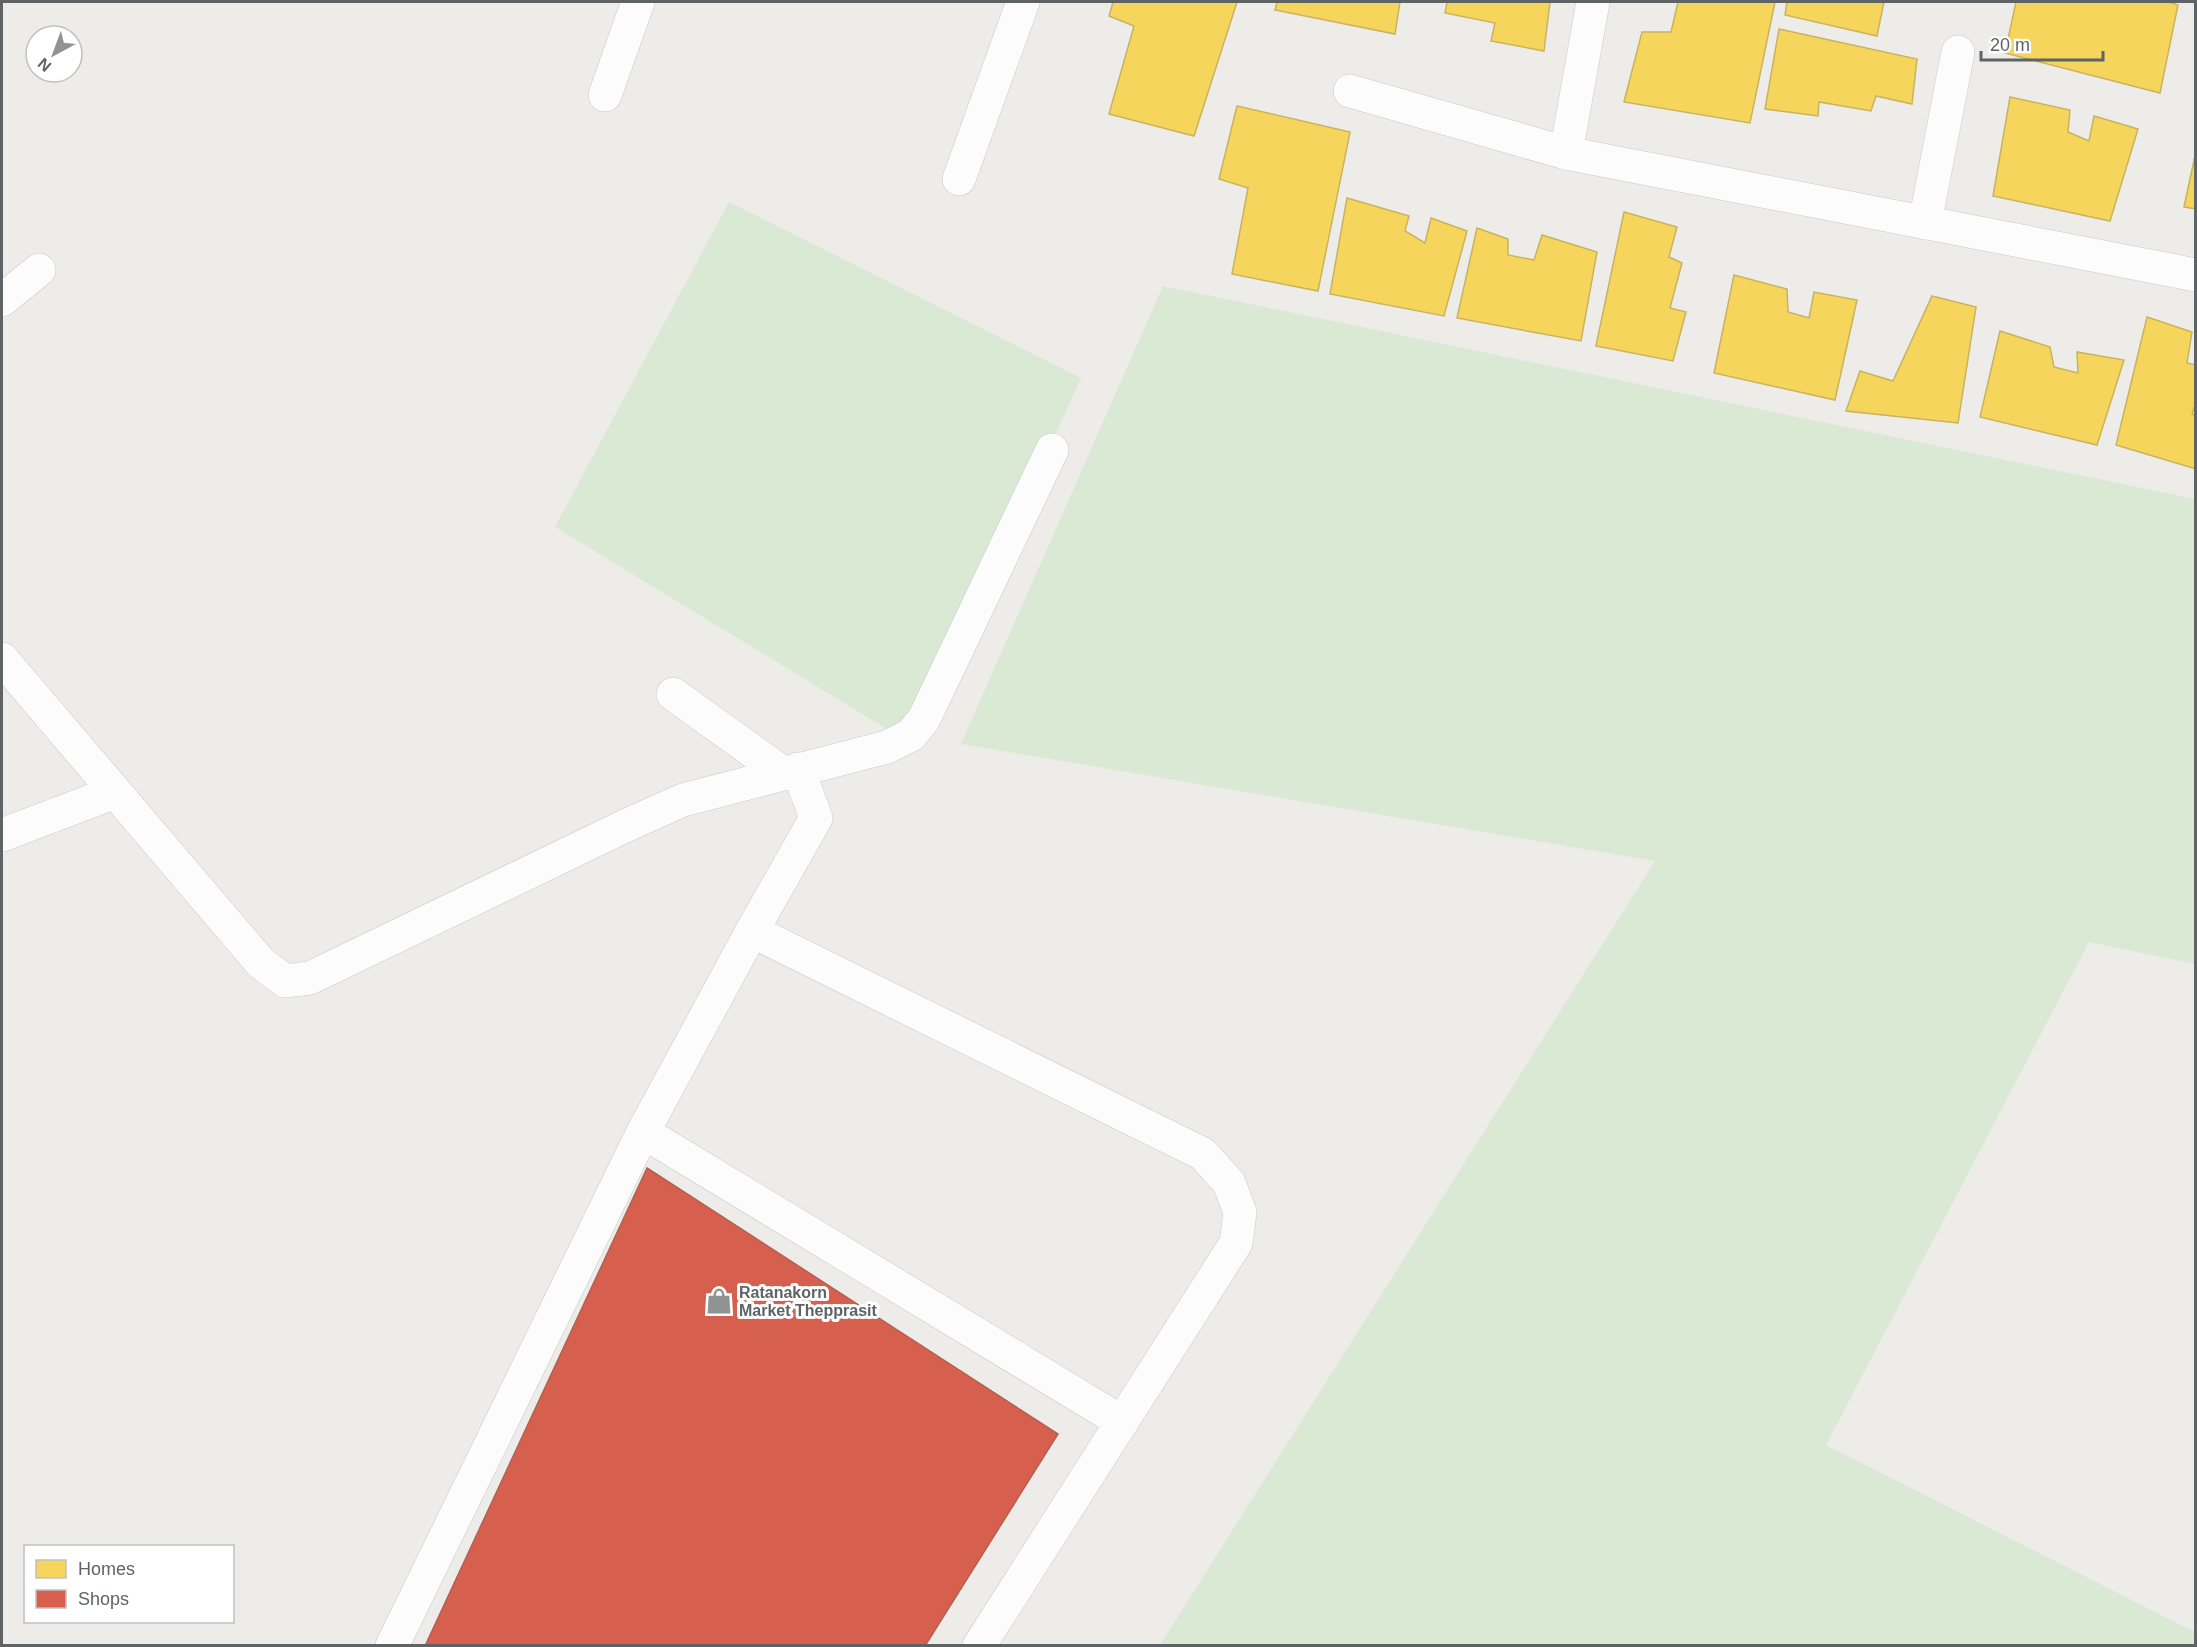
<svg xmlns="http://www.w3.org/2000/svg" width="2197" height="1647" font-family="Arial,sans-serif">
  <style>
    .green { fill: #d9e9d4 }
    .homes { fill: #f6d55c; stroke: #c8b35f; stroke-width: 1.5 }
    .shops { fill: #d6604d; stroke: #b26154; stroke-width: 1.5 }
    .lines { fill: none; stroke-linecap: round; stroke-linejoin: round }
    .minor-casing { stroke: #cac9c9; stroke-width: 34 }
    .minor { stroke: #fcfcfc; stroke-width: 33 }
    .labels { text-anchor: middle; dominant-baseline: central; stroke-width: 6; stroke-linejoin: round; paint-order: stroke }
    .poi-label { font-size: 16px; font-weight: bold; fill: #5e6366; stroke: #fff; text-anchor: start }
  </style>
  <rect width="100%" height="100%" fill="#eeece8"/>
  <g class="green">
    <polygon points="729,202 1081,378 915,746 555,527"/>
    <polygon points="1163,286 2195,499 2195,964 2089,942 1826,1445 2195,1632 2195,1645 1160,1645 1655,861 961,744"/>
  </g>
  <g class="homes">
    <polygon points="1113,2 1237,2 1194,136 1109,114 1134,26 1109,16"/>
    <polygon points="1277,2 1400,2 1395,34 1275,10"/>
    <polygon points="1447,2 1550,2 1544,51 1491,41 1495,23 1445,13"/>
    <polygon points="1678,2 1775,2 1750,123 1624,102 1642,32 1671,32"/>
    <polygon points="1787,2 1884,2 1877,36 1785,15"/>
    <polygon points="2016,2 2169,2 2178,5 2160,93 2005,53"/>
    <polygon points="1779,29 1917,59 1912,104 1876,96 1871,111 1819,102 1818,116 1765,109"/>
    <polygon points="2010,97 2070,110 2068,132 2089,141 2094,116 2138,129 2110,221 1993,196"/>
    <polygon points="1237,106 1350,132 1318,291 1232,274 1248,188 1219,179"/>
    <polygon points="2196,151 2196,209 2184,207"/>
    <polygon points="1347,198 1409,216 1405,231 1425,243 1431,218 1467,231 1444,316 1330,294"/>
    <polygon points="1624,212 1677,227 1669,257 1682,263 1670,308 1686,312 1673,361 1596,346"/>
    <polygon points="1477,228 1508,239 1508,255 1534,260 1542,235 1597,252 1581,341 1457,318"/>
    <polygon points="1734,275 1787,289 1788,312 1809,318 1814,292 1857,300 1835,400 1714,373"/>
    <polygon points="1932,296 1976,307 1958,423 1846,411 1860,371 1893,381"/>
    <polygon points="2147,317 2192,332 2187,363 2196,365 2196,402 2192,414 2196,416 2196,469 2116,445"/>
    <polygon points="2000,331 2050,347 2054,367 2078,373 2077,352 2124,360 2097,445 1980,417"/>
  </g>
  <polygon class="shops" points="647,1168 1058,1434 925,1646 425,1646"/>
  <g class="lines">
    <g class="minor-casing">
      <g id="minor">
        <polyline points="1350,91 1566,153 2196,275"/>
        <polyline points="605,95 638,2"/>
        <polyline points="1566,153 1593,2"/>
        <polyline points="959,179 1023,2"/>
        <polyline points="1925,223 1958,52"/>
        <polyline points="2,300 39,270"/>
        <polyline points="2,659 261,963 285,981 310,978 625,826 683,800 887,747 911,735 924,719 1052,450"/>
        <polyline points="673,694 783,773"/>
        <polyline points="798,769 816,818 752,931 643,1132 1122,1422"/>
        <polyline points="2,835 115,792"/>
        <polyline points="752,931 1203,1154 1229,1183 1240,1212 1236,1243 979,1646"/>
        <polyline points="392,1646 643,1132"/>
      </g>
    </g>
    <use href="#minor" class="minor"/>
  </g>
  <defs>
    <g id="shop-bare" transform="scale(2.07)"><path d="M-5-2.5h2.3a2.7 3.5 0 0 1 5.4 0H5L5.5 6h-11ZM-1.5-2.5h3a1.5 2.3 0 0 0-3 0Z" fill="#909394" stroke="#fff" stroke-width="2.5" paint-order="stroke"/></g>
  </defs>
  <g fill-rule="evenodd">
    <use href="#shop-bare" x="719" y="1301"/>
  </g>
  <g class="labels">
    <g class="poi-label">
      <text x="739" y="1292">Ratanakorn<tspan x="739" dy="18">Market Thepprasit</tspan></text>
    </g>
  </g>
  <rect width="2197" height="1647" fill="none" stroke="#5e6366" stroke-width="6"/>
  <rect x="24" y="1545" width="210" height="78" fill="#ffffff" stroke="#bfc1c2" stroke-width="1.5"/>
  <rect x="36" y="1560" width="30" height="18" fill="#f6d55c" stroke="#bfc1c2" stroke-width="1.5"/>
  <text x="78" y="1575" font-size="18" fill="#5e6366">Homes</text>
  <rect x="36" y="1590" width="30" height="18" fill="#d6604d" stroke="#bfc1c2" stroke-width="1.5"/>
  <text x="78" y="1605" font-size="18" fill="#5e6366">Shops</text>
  <g transform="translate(54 54) rotate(221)"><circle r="28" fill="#ffffff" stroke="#bfc1c2" stroke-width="1.5"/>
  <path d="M0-4.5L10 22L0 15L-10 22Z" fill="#909394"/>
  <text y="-9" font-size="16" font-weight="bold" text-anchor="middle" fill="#5e6366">N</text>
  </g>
  <path d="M1981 51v9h122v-9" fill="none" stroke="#5e6366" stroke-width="3"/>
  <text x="1990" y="51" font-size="18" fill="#5e6366" stroke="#ffffff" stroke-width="4.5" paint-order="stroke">20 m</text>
</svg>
